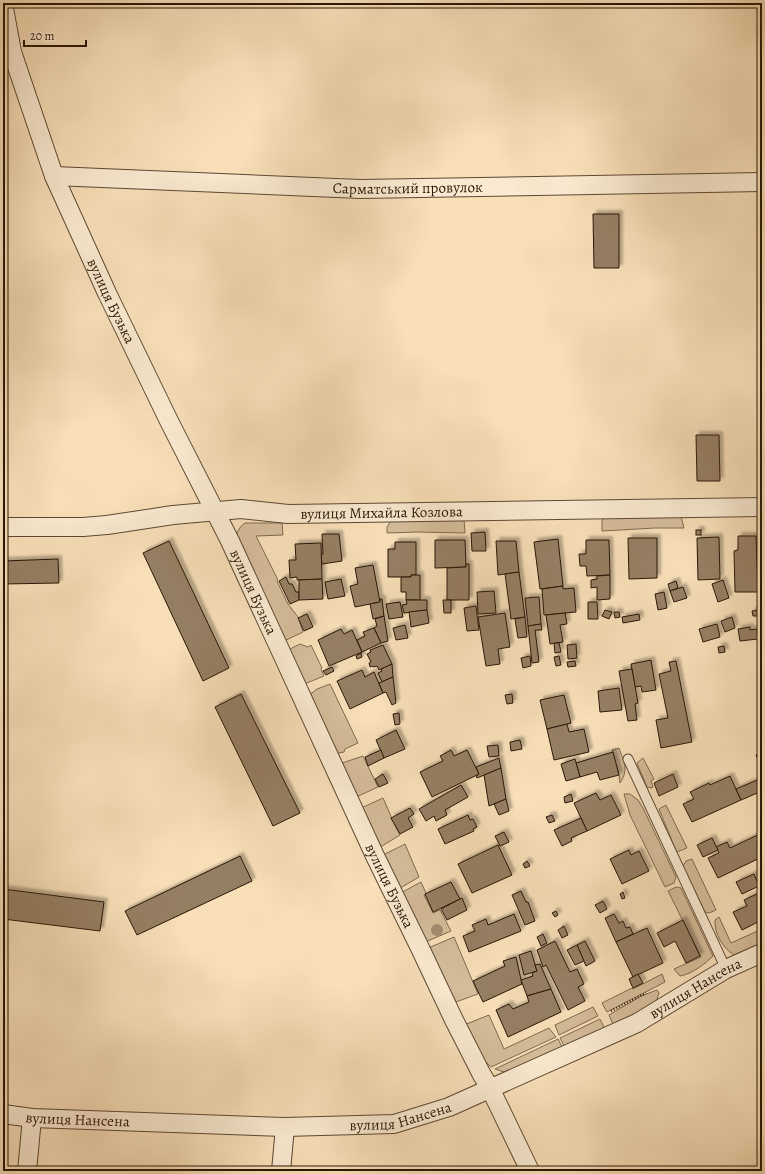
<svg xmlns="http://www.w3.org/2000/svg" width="765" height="1174" font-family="Alegreya,serif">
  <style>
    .green { fill: #d5bd9a; stroke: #7f6a50 }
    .building { fill: #957f63; stroke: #291607; filter: url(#shadow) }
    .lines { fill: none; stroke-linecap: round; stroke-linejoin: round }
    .service-casing { stroke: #5d4833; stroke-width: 11 }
    .minor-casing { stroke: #5d4833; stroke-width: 20 }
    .path { stroke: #291607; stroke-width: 2.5; stroke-dasharray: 1 2; stroke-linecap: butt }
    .service { stroke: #faead1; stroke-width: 9 }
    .minor { stroke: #faead1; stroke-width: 18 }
    .tree { fill: #a38c6f }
    .labels { text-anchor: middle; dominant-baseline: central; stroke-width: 3.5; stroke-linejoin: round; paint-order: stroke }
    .street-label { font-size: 15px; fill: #291607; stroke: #faead1 }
  </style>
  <defs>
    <filter id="shadow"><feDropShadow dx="3.5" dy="-3.5" stdDeviation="1" flood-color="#0004"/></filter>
  </defs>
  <rect width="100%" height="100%" fill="#f8dfb8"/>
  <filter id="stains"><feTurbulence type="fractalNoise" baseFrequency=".005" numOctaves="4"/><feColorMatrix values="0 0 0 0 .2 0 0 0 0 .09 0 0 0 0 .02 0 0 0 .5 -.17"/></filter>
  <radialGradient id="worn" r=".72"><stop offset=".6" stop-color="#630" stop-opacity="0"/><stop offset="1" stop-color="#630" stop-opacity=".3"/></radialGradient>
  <g class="green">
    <polygon points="681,516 684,528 655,528 602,531 602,522 603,517"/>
    <polygon points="464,519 465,533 417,532 387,533 387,527 391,521"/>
    <path d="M245,523H282L283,535L256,536L278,580L277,581L288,604L298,617L303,632L282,642L235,539C237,532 239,527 245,523Z"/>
    <polygon points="300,644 308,647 311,645 322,668 321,669 324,676 302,685 286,651"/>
    <polygon points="330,684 358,743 345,749 344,752 334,754 308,696 317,689"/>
    <path d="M619,748C624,762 629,770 620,783L619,775L612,750Z"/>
    <polygon points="363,756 378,787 354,798 339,764"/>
    <polygon points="643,758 654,779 651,781 653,787 652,788 647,787 637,763"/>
    <polygon points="624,794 630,794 638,800 643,808 676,877 674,883 665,887 630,815"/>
    <polygon points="383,798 391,816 391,818 400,835 377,849 359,809"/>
    <polygon points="666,805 687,848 677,852 672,841 659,809"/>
    <polygon points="405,844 419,877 397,890 381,856"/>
    <polygon points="692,859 716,910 709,913 705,912 683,866 686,861"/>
    <polygon points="421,882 426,893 424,895 433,913 440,910 451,931 423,943 399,894"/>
    <path d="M676,887L681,888L713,956C705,964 692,974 680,976L674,969L701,957L668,891Z"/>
    <path d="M719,917L731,943L762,929V943L734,955C723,948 714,934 715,920Z"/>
    <polygon points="454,937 478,994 453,1003 426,949"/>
    <polygon points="662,974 665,982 607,1012 602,1003 632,988 633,989"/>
    <polygon points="657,990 659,993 656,1002 614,1027 609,1015 641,996"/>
    <polygon points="593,1007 598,1016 559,1035 555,1025"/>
    <polygon points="489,1015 504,1049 549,1028 556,1037 491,1067 481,1057 464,1025"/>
    <polygon points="600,1019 606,1031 566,1050 560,1038"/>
    <polygon points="558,1039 564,1051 517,1069 504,1072 495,1069"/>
  </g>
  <g class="building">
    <polygon points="593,214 619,214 619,268 594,268"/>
    <polygon points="696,435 719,435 720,481 697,481"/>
    <rect x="696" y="530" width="5" height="5"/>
    <polygon points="485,532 486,551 472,551 471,533"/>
    <polygon points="322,534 339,534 342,561 322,564 321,554 323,554"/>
    <polygon points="738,536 756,536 758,592 735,592 734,551 738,550"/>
    <polygon points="719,537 720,579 698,580 697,538"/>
    <polygon points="628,538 657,538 657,578 629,579"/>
    <polygon points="558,539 563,586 540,589 534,542"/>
    <polygon points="435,540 465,540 466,567 435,568"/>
    <polygon points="586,540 609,540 610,575 587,576 586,566 580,566 579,554 586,554"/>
    <polygon points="169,541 229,668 203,681 143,553"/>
    <polygon points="496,541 516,541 519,572 498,575"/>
    <polygon points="395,542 416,542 416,575 411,575 411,577 388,577 388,549 395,549"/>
    <polygon points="321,543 322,579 297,580 297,577 290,578 289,560 296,560 295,544"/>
    <polygon points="58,559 59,583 3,584 3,561"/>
    <polygon points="466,564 469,564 469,600 447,600 447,568 466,567"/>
    <polygon points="373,565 380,602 355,607 350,586 358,584 355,568"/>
    <polygon points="519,572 525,617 511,619 505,574"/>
    <polygon points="411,575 420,575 420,600 406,600 406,592 401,592 401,577 411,577"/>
    <polygon points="610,575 610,599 597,600 597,587 591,588 591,580 597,579 597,576"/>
    <polygon points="286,577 289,584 292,584 296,592 299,592 299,600 290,604 279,581"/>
    <polygon points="322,579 323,599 299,600 299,580"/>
    <polygon points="341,579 345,596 328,599 325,582"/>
    <polygon points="723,580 729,598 718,602 712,584"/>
    <polygon points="676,581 678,588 670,591 668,584"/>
    <polygon points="563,586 563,589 574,588 576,612 544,615 542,589"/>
    <polygon points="683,587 687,598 674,602 670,591"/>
    <polygon points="494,591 496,613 478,614 477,592"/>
    <polygon points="664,592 667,608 658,610 655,594"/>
    <polygon points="539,597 541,624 528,626 525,598"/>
    <polygon points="380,599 382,599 384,616 373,619 370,604 380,602"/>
    <polygon points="406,600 427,600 427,610 404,613 402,605 407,604"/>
    <polygon points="443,600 451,600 451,613 444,613"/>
    <polygon points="400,602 403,617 389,619 386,604"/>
    <polygon points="588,602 597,602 598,619 588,619"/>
    <polygon points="476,606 479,630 467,631 464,608"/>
    <polygon points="427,610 429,623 411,627 409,612"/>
    <polygon points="605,610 612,612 609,619 602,616"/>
    <polygon points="758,610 759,616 753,616 752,611"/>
    <polygon points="614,612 619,612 620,617 615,618"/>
    <polygon points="505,613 510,647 498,649 500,664 486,666 478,617"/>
    <polygon points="565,613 567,624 560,625 563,642 550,644 546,615"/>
    <polygon points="307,614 313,627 304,631 298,618"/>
    <polygon points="639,614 640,620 623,623 622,617"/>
    <polygon points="384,616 388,641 381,643 374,628 377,626 375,619"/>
    <polygon points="525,617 527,637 518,638 515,619"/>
    <polygon points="732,617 735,628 725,632 721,621"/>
    <polygon points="541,624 542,630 535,630 539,662 532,663 528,626"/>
    <polygon points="717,624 720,637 703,642 699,629"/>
    <polygon points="405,625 408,638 396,640 393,628"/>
    <polygon points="750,627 750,630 757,629 758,639 740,641 738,629"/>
    <polygon points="374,628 381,643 362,652 357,640 365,636 363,632"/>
    <polygon points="341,629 344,634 352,630 362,652 329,666 318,640"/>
    <polygon points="554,643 559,643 561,652 555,653"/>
    <polygon points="576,644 577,658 568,659 567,645"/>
    <polygon points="383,645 392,664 379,670 377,666 373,667 372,666 370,667 369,663 371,662 367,654 371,652 370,650"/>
    <polygon points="724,646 725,652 719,653 718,647"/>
    <polygon points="361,653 362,657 357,659 356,656"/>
    <polygon points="530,656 531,666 523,668 521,658"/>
    <polygon points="559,656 561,665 556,666 554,657"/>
    <polygon points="651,660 656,690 642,692 641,686 635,687 631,664"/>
    <polygon points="575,661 576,666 568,667 567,662"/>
    <polygon points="676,661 692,742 661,748 656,720 668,718 659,674 671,671 669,662"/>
    <polygon points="392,664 393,677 382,682 378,673 382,671 381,669"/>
    <polygon points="332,667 334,671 326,675 323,671"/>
    <polygon points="632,669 638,703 635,704 637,720 628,721 619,671"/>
    <polygon points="362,670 365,677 374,672 383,693 350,709 337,681"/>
    <polygon points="393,677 396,703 392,705 386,692 383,693 379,683"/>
    <polygon points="619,688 622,710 600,712 598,691"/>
    <polygon points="241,694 300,813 273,826 215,707"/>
    <polygon points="512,694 513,703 507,704 505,695"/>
    <polygon points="564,695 571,723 547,729 540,700"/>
    <polygon points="399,713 400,724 395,725 393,714"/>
    <polygon points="567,724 569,732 584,729 589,752 554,760 547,729"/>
    <polygon points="396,730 405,749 384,758 376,740"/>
    <polygon points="520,740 522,749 511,751 510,742"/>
    <polygon points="498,745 499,756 489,757 487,746"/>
    <polygon points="381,750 384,758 368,766 365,757"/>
    <polygon points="451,750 454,756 467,750 479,774 432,797 420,772 443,761 440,756"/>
    <polygon points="613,752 619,775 600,780 597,772 580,777 576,763"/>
    <polygon points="762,752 762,769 756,755"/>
    <polygon points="499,758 501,768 477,778 476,776 479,774 476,767"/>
    <polygon points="575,759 580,777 566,781 561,764"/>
    <polygon points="501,768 506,799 489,806 484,775"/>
    <polygon points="383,774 388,783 379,787 375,779"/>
    <polygon points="673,774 678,787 659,796 654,783"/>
    <polygon points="730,776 741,800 692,822 683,804 694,799 690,792 709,783 710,785"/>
    <polygon points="762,778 762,791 741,800 736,789"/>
    <polygon points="461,785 468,797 445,810 447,815 436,821 434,816 426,821 419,809"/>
    <polygon points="596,793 600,800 611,795 621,815 587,831 574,803"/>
    <polygon points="571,794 573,801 565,803 564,797"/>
    <polygon points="506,799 509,811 499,815 494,804"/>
    <polygon points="410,808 414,814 408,818 413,827 400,834 391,818"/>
    <polygon points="468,815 470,820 473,819 477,827 473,829 474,831 445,844 438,829"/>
    <polygon points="552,815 555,821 549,823 546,817"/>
    <polygon points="581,818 587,831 571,838 572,841 562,846 554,830"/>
    <polygon points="504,832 509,842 500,846 495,836"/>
    <polygon points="762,833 762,857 718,878 708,858 719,853 716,847 727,842 730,848"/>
    <polygon points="712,838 718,850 703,857 697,845"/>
    <polygon points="498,845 512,875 472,893 458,864"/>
    <polygon points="629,850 631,855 639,851 649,871 622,884 610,859"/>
    <polygon points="240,856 252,881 137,935 125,911"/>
    <polygon points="527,861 530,866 525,868 523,864"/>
    <polygon points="754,874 759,886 742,894 736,882"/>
    <polygon points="451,882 460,899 433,912 425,894"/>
    <polygon points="3,889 104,902 100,931 3,919"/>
    <polygon points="521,891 526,902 528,902 535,921 525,925 512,895"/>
    <polygon points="623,892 625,898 622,899 620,894"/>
    <polygon points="762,892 762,901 759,893"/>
    <polygon points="759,893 762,901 762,920 742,930 733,912 747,906 744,900"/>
    <polygon points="462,898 467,910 447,920 441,909"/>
    <polygon points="603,901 607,909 600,913 595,905"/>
    <polygon points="556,911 558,915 555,917 552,913"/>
    <polygon points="514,914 521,931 469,952 463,936 475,931 472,925 486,919 488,925"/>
    <polygon points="614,914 619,923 623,921 626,928 630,927 633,934 616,942 605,918"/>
    <polygon points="683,920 700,956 686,963 675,941 664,947 657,933"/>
    <polygon points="564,926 568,935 562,938 558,930"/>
    <polygon points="647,928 663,963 633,977 616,942"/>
    <polygon points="543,934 547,943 541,946 537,937"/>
    <polygon points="555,941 570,972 577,969 584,984 578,987 585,1001 568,1010 546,965 543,967 537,950"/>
    <polygon points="585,941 595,961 586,966 577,945"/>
    <polygon points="577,945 584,961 575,965 567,950"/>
    <polygon points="531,951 537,971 524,975 519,955"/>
    <polygon points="516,957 522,984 483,1002 473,981 505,966 503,961"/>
    <polygon points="540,964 551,989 527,996 521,980 533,976 532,973 537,971 535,965"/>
    <polygon points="638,974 643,983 633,988 629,979"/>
    <polygon points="551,989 561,1012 508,1037 496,1010 509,1004 513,1009 529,1002 527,996"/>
  </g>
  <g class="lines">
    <g class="service-casing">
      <polyline id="service" points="628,759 726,969"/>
    </g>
    <g class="minor-casing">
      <g id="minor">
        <path id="s1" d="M3,3L12,52L54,176L107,293L169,421L230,541L375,856L420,948L454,1020L482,1075L490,1088L530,1171"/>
        <path id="s2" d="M54,176L360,189L762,182"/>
        <path id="s3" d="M3,527H83L107,525L173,515L241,509L288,514L762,507"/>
        <path id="s4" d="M3,1114L32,1118L285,1127L394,1124L449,1107L637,1023L726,969L762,953"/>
        <polyline points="27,1171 32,1118"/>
        <polyline points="281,1171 285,1127"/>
      </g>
    </g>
    <polyline class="path" points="611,1011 646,993"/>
    <use href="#service" class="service"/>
    <use href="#minor" class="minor"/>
  </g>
  <circle class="tree" cx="437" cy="930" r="6"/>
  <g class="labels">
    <g class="street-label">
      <text stroke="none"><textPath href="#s2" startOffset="354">Сарматський провулок</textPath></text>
      <text stroke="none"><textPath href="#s1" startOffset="318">вулиця Бузька</textPath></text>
      <text stroke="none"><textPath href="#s3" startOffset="380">вулиця Михайла Козлова</textPath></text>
      <text stroke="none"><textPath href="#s1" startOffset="642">вулиця Бузька</textPath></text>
      <text stroke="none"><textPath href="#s1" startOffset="966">вулиця Бузька</textPath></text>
      <text stroke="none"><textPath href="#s4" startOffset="723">вулиця Нансена</textPath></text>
      <text stroke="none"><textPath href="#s4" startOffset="399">вулиця Нансена</textPath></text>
      <text stroke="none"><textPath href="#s4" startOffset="75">вулиця Нансена</textPath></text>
    </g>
  </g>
  <rect width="765" height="1174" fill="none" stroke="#f8dfb8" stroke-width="16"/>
  <rect x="4" y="4" width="757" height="1166" fill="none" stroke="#291607" stroke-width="2"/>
  <rect x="8" y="8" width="749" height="1158" fill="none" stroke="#291607"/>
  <path d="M24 40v6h62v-6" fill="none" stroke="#291607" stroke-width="2"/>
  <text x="30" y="40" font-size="12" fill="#291607" stroke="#faead1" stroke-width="3" paint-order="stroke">20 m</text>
  <rect width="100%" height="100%" filter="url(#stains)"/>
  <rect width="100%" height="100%" fill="url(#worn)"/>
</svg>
